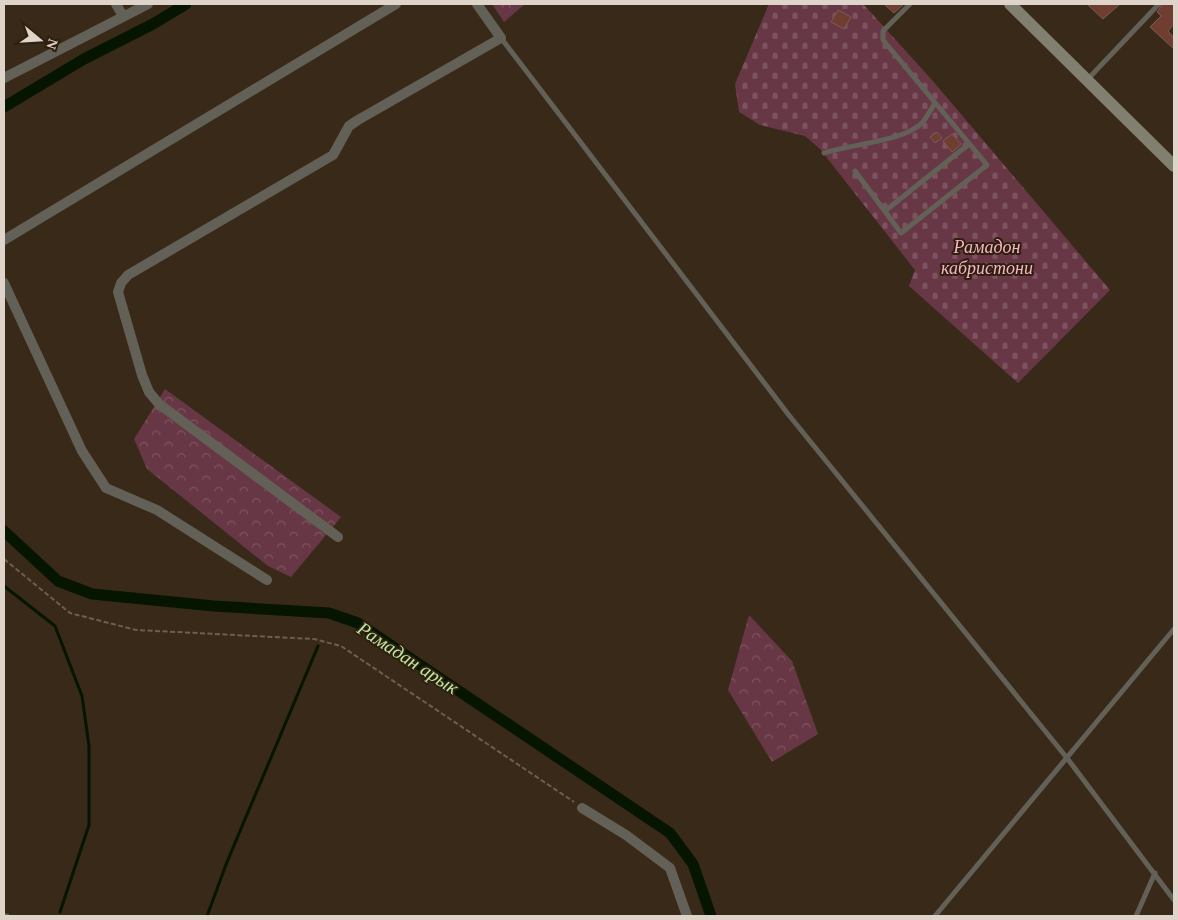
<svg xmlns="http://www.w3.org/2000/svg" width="1178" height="920" font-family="'Times New Roman',serif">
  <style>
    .forest { fill: url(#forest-crowns) }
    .cemetery { fill: url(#cemetery-stones) }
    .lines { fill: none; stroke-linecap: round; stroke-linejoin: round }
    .stream { stroke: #051500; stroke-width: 3 }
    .canal { stroke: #051500; stroke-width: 11 }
    .building { fill: #703e31; stroke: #775d56 }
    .path { stroke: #6d5f50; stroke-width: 2; stroke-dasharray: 5 2.5; stroke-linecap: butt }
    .lane { stroke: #636157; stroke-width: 5 }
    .street { stroke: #636157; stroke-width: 10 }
    .secondary { stroke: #817f6f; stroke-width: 12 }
    .labels { text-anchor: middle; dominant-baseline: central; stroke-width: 4; stroke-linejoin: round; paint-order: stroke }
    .park-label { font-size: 18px; font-style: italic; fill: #f9b4c6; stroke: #2e1f0e }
    .water-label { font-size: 19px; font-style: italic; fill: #bce8a2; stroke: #2e1f0e }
  </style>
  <defs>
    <pattern id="forest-crowns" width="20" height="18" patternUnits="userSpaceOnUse" patternTransform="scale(1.25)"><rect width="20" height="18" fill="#683746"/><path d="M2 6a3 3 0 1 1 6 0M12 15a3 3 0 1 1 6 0" fill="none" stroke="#7d535f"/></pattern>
    <pattern id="cemetery-stones" width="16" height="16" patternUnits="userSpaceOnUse" patternTransform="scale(1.25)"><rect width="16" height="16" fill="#683746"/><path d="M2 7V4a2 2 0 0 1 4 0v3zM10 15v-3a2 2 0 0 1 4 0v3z" fill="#7d535f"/></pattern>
  </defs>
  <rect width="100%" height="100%" fill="#382918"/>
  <g class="forest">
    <polygon points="492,4 525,4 504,22"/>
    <polygon points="165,389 341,517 291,577 268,566 147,469 134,439"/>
    <polygon points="749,615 792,661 818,734 772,762 728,690"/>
  </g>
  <polygon class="cemetery" points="769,4 861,4 865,6 932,80 1110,290 1018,383 909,286 915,270 820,149 805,136 760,125 739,112 735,84"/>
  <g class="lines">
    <g class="stream">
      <polyline points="4,586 55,626 82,696 89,746 89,825 60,912"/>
      <polyline points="207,916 227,862 318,646"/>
    </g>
    <g class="canal">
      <polyline points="4,107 84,59 153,24 186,4"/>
      <polyline points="4,531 58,581 92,594 214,606 329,613 358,623 670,833 693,864 711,916"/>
    </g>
  </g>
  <g class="building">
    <polygon points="884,4 904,4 894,13"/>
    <polygon points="1087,4 1120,4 1103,19"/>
    <polygon points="1163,4 1174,4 1174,24 1168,31 1174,38 1174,49 1150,27 1161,16 1157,12"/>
    <polygon points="838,10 851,17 844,29 831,22"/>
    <polygon points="937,132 942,138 935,143 930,137"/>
    <polygon points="952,134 961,144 952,152 943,141"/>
  </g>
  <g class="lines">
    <g class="path">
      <polyline points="4,559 70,613 136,630 314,639 341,646 574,802"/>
      <polyline points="4,914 13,916"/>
    </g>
    <g class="lane">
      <polyline points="501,38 788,414 1067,758 1174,900"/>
      <polyline points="1087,80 1159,4"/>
      <path d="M824,153C851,144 902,142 922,123C927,117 931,109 935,103"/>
      <polyline points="855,171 901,233 987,165 883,40 883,31 910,4"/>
      <polyline points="885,211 969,144"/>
      <polyline points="935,916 1174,629"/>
      <polyline points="1136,916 1155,873"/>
    </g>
    <g class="street">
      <polyline points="116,4 123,16"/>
      <polyline points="4,78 148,4"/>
      <polyline points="4,240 396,4"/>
      <polyline points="4,283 82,451 106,488 157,510 267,580"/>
      <polyline points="338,537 159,404 149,392 142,375 118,292 121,283 128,275 333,155 349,126 358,120 501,38 477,4"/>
      <polyline points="582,808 626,835 670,868 687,916"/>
    </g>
    <polyline class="secondary" points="1010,4 1174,166"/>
  </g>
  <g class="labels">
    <g class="park-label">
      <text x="987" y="247">Рамадон<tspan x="987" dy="21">кабристони</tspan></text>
    </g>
    <g class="water-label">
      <text transform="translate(408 658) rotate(33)">Рамадан арык</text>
    </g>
  </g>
  <rect width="1178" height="920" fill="none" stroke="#ded4c9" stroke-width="10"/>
  <g transform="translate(40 40) rotate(108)" stroke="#2e1f0e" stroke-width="4" paint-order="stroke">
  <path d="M0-4L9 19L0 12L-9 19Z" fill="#ded4c9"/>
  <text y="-8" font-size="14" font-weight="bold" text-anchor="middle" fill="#ded4c9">N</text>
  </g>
</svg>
